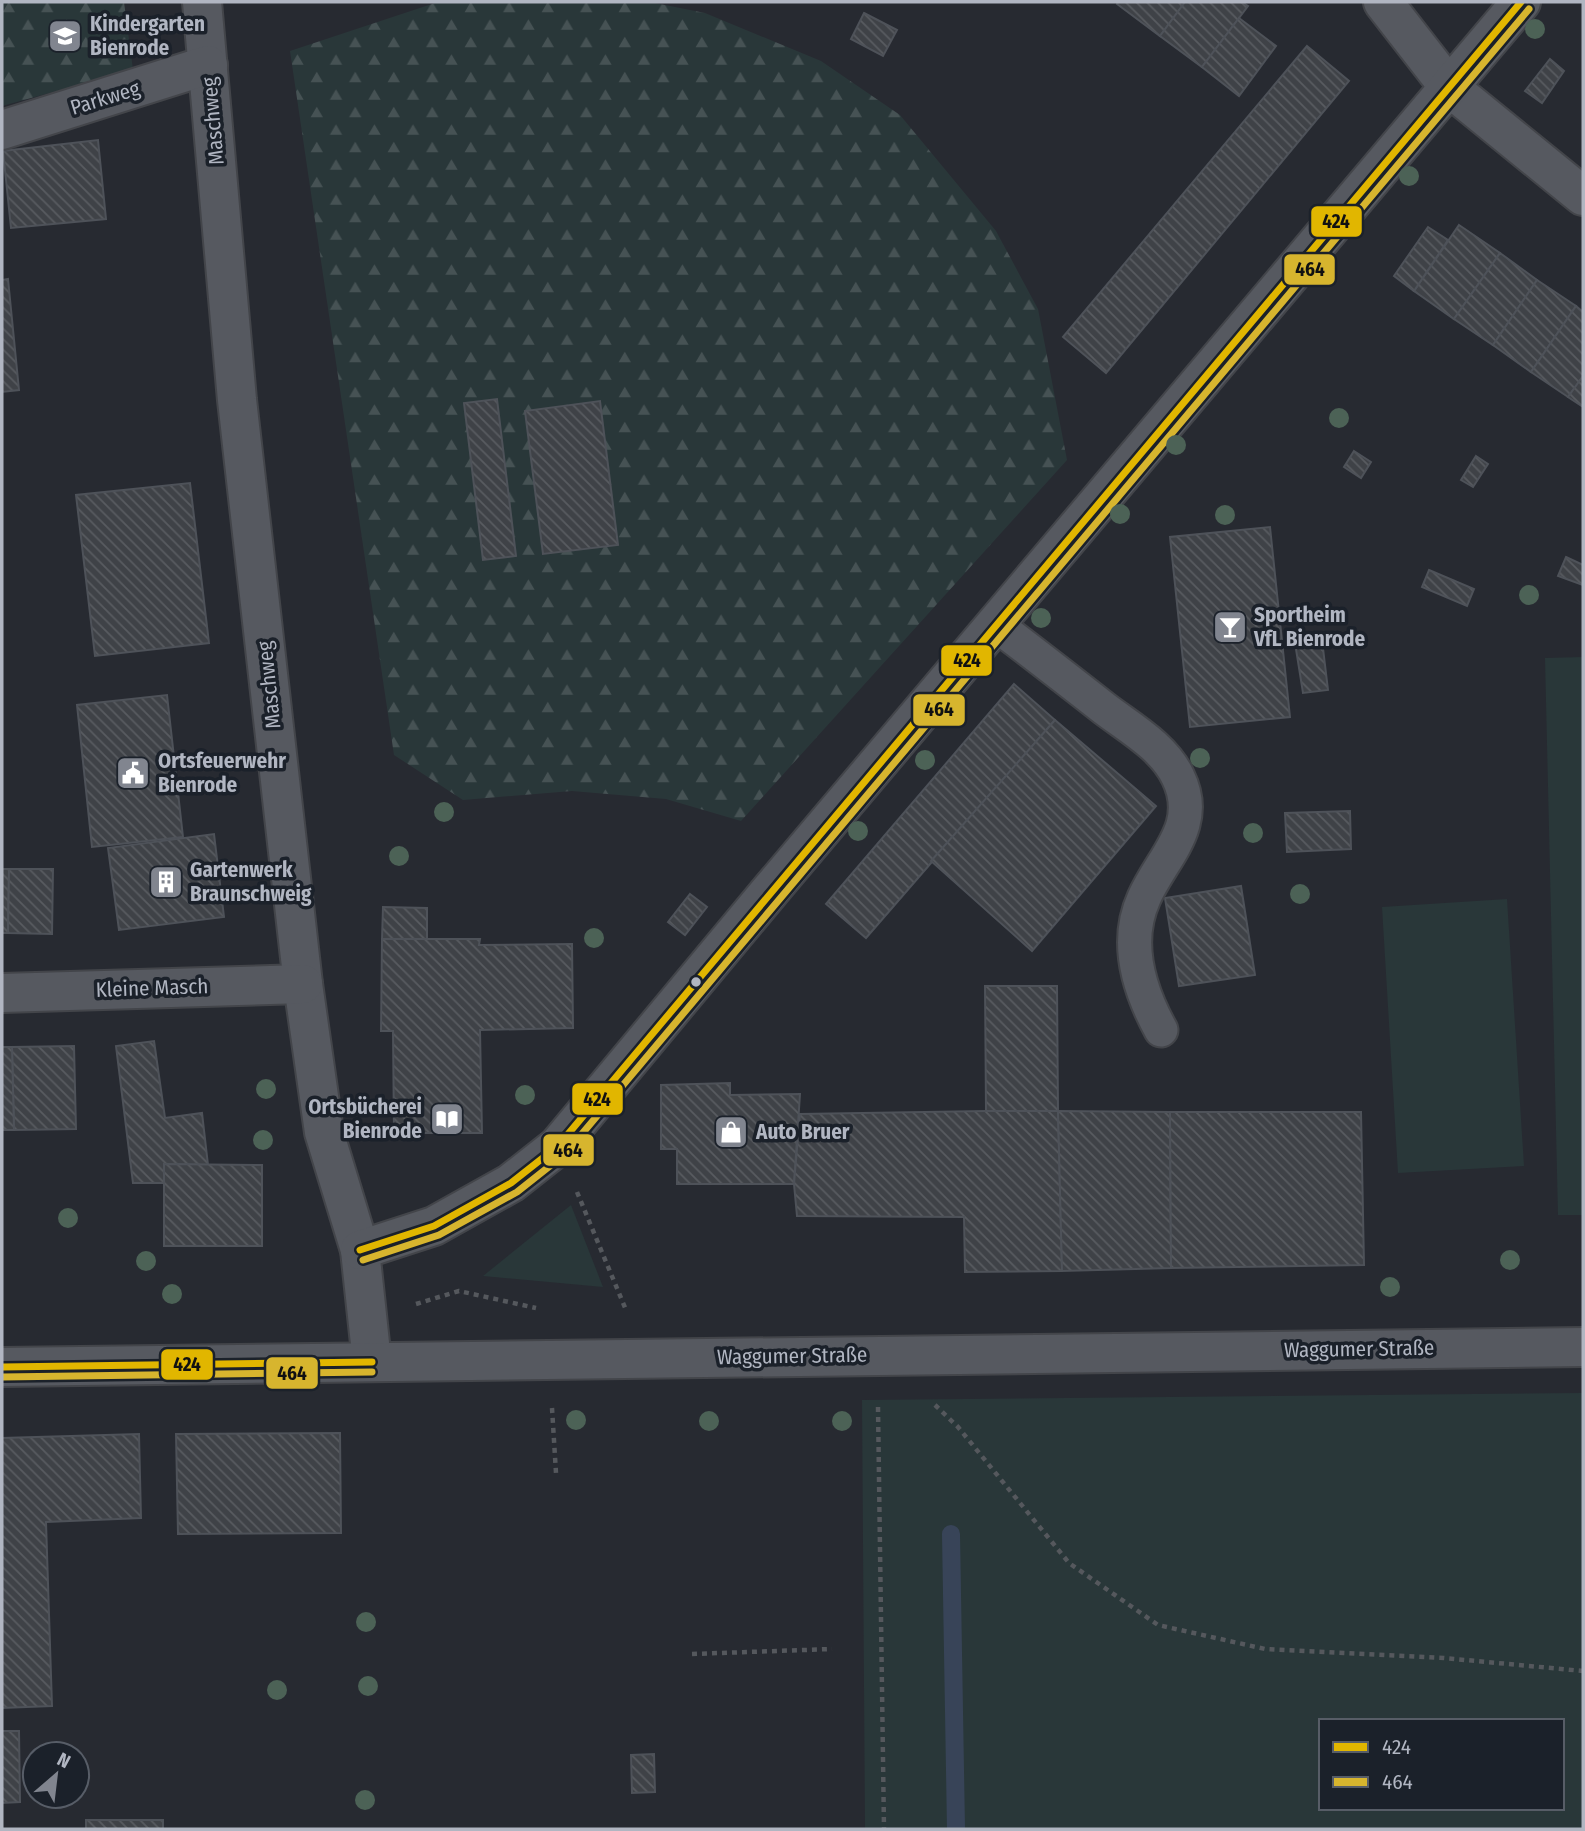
<svg xmlns="http://www.w3.org/2000/svg" width="1585" height="1831" font-family="'Fira Sans Condensed',sans-serif">
  <style>
    .green { fill: #293739; fill-rule: evenodd }
    .forest { fill: url(#forest-firs) }
    .lines { fill: none; stroke-linecap: round; stroke-linejoin: round }
    .stream { stroke: #384458; stroke-width: 18 }
    .building { fill: url(#building-back-hatch); stroke: #4e5259; stroke-width: 2 }
    .service-casing { stroke: #43454a; stroke-width: 37 }
    .minor-casing { stroke: #43454a; stroke-width: 42 }
    .tertiary-casing { stroke: #43454a; stroke-width: 42 }
    .path { stroke: #55585d; stroke-width: 4.5; stroke-dasharray: 5 5; stroke-linecap: butt }
    .service { stroke: #565960; stroke-width: 33 }
    .minor { stroke: #565960; stroke-width: 38 }
    .tertiary { stroke: #565960; stroke-width: 38 }
    .bus-1-casing { stroke: #1b212a; stroke-width: 12 }
    .bus-2-casing { stroke: #1b212a; stroke-width: 12 }
    .bus-1 { stroke: #e1b600; stroke-width: 7 }
    .bus-2 { stroke: #d7b52e; stroke-width: 7 }
    .tree { fill: #4c6256 }
    .bus-dot { fill: #b1b6c2; stroke: #1b212a; stroke-width: 2.5 }
    .labels { text-anchor: middle; dominant-baseline: central; stroke-width: 7; stroke-linejoin: round; paint-order: stroke }
    .poi-label { font-size: 21px; font-weight: bold; fill: #b1b6c2; stroke: #1b212a; text-anchor: start }
    .street-label { font-size: 21px; fill: #b1b6c2; stroke: #1b212a }
    .line-badge { stroke: #1b212a; stroke-width: 2.5 }
    .pale-badge-label { font-size: 19px; text-anchor: middle; font-weight: bold; fill: #111 }
  </style>
  <defs>
    <pattern id="forest-firs" width="22" height="20" patternUnits="userSpaceOnUse" patternTransform="scale(1.75)"><rect width="22" height="20" fill="#293739"/><path d="M5 1l3.5 6h-7zM16 11l3.5 6h-7z" fill="#465254"/></pattern>
    <pattern id="building-back-hatch" width="6" height="6" patternUnits="userSpaceOnUse" patternTransform="scale(1.75)"><rect width="6" height="6" fill="#3f4247"/><path d="M-1 5l2 2M0 0l6 6M5-1l2 2" fill="none" stroke="#585b60"/></pattern>
  </defs>
  <rect width="100%" height="100%" fill="#272a31"/>
  <g class="green">
    <polygon points="1583,657 1583,1215 1558,1215 1545,658"/>
    <polygon points="1507,899 1524,1166 1398,1173 1382,907"/>
    <polygon points="571,1205 603,1287 483,1276"/>
    <path d="M1583,1393V1829H865L862,1400ZM1321,1721H1562V1808H1321Z"/>
  </g>
  <g class="forest">
    <polygon points="2,2 124,2 133,70 2,106"/>
    <polygon points="438,2 650,2 705,13 821,61 900,115 996,231 1038,309 1067,460 741,821 666,799 572,791 463,800 394,755 290,51"/>
  </g>
  <g class="lines">
    <polyline class="stream" points="951,1534 956,1829"/>
  </g>
  <g class="building">
    <polygon points="1118,2 1185,2 1160,36 1117,4"/>
    <polygon points="1185,2 1242,2 1248,6 1202,67 1160,36"/>
    <polygon points="864,13 897,30 883,56 851,39"/>
    <polygon points="1239,18 1276,46 1239,96 1202,67"/>
    <polygon points="1307,46 1349,81 1106,373 1063,337"/>
    <polygon points="1550,59 1564,71 1542,103 1525,91"/>
    <polygon points="98,140 106,219 11,228 3,151"/>
    <polygon points="1459,225 1500,253 1454,319 1414,291"/>
    <polygon points="1428,227 1448,240 1414,291 1394,276"/>
    <polygon points="1500,253 1537,280 1493,345 1454,319"/>
    <polygon points="8,279 19,390 2,392 2,280"/>
    <polygon points="1537,280 1576,306 1531,372 1493,345"/>
    <polygon points="1576,306 1583,312 1583,376 1568,397 1531,372"/>
    <polygon points="1583,376 1583,407 1568,397"/>
    <polygon points="497,399 516,556 483,560 464,403"/>
    <polygon points="600,401 618,545 543,554 525,411"/>
    <polygon points="1354,451 1371,462 1361,478 1344,467"/>
    <polygon points="1476,456 1488,464 1473,487 1461,480"/>
    <polygon points="190,483 209,643 95,656 76,495"/>
    <polygon points="1270,527 1290,717 1190,727 1170,537"/>
    <polygon points="1566,557 1583,565 1583,585 1558,576"/>
    <polygon points="1429,570 1474,589 1467,606 1422,587"/>
    <polygon points="1322,640 1328,690 1303,693 1295,643"/>
    <polygon points="1014,684 1055,720 866,938 826,904"/>
    <polygon points="167,695 183,837 92,847 77,705"/>
    <polygon points="1055,720 1156,806 1032,951 931,861"/>
    <polygon points="1350,811 1351,849 1287,852 1285,813"/>
    <polygon points="214,834 224,917 119,930 108,848"/>
    <polygon points="2,869 9,869 8,933 2,933"/>
    <polygon points="9,869 53,869 52,934 8,933"/>
    <polygon points="1241,886 1255,975 1179,986 1165,898"/>
    <polygon points="690,894 707,907 685,935 668,922"/>
    <polygon points="383,907 427,908 427,940 382,939"/>
    <polygon points="382,939 480,939 479,945 572,944 573,1028 480,1030 482,1133 394,1133 393,1031 381,1031"/>
    <polygon points="985,986 1057,986 1058,1111 986,1111"/>
    <polygon points="154,1041 165,1118 202,1113 208,1165 164,1164 164,1183 133,1183 116,1046"/>
    <polygon points="74,1046 76,1129 14,1130 12,1047"/>
    <polygon points="2,1047 12,1047 14,1130 2,1130"/>
    <polygon points="730,1083 730,1095 800,1094 794,1184 677,1184 677,1149 661,1149 661,1085"/>
    <polygon points="986,1111 1058,1111 1062,1271 965,1272 964,1217 797,1216 794,1184 800,1114"/>
    <polygon points="1058,1111 1170,1112 1171,1268 1062,1271"/>
    <polygon points="1170,1112 1361,1112 1364,1265 1171,1268"/>
    <polygon points="164,1164 262,1165 262,1246 164,1246"/>
    <polygon points="340,1433 341,1533 178,1534 176,1434"/>
    <polygon points="139,1434 141,1518 46,1522 52,1706 2,1708 2,1438"/>
    <polygon points="2,1731 19,1731 20,1802 2,1803"/>
    <polygon points="654,1754 655,1792 632,1793 631,1755"/>
    <rect x="86" y="1820" width="77" height="9"/>
  </g>
  <g class="lines">
    <g class="service-casing">
      <path id="service" d="M995,624C1032,652 1068,680 1105,709C1130,728 1164,747 1178,777C1202,826 1162,857 1144,898C1124,942 1139,990 1161,1030"/>
    </g>
    <g class="minor-casing">
      <g id="minor">
        <polyline points="202,2 237,400 303,984 324,1132 360,1250 372,1362"/>
        <polyline points="1383,2 1449,87 1583,196"/>
        <polyline points="2,130 208,65"/>
        <polyline points="2,993 303,984"/>
        <polyline points="360,1250 434,1226 511,1183 558,1146 770,891 1521,2"/>
      </g>
    </g>
    <g class="tertiary-casing">
      <polyline id="tertiary" points="2,1367 1583,1347"/>
    </g>
    <g class="path">
      <polyline points="577,1192 626,1310"/>
      <polyline points="416,1304 459,1291 536,1308"/>
      <polyline points="935,1405 958,1427 1069,1563 1158,1625 1265,1649 1444,1658 1583,1671"/>
      <polyline points="878,1407 884,1829"/>
      <polyline points="552,1408 556,1473"/>
      <polyline points="692,1654 832,1649"/>
    </g>
    <use href="#service" class="service"/>
    <use href="#minor" class="minor"/>
    <use href="#tertiary" class="tertiary"/>
    <g class="bus-1-casing">
      <g id="bus-1">
        <polyline points="360,1250 434,1226 511,1183 558,1146 1521,2"/>
        <polyline points="2,1367 372,1362"/>
      </g>
    </g>
    <g class="bus-2-casing">
      <g id="bus-2">
        <polyline points="363,1260 439,1235 517,1192 565,1154 1529,9"/>
        <polyline points="2,1377 372,1372"/>
      </g>
    </g>
    <use href="#bus-1" class="bus-1"/>
    <use href="#bus-2" class="bus-2"/>
  </g>
  <g class="tree">
    <circle cx="1535" cy="29" r="10"/>
    <circle cx="1409" cy="176" r="10"/>
    <circle cx="1339" cy="418" r="10"/>
    <circle cx="1176" cy="445" r="10"/>
    <circle cx="1120" cy="514" r="10"/>
    <circle cx="1225" cy="515" r="10"/>
    <circle cx="1529" cy="595" r="10"/>
    <circle cx="1041" cy="618" r="10"/>
    <circle cx="1200" cy="758" r="10"/>
    <circle cx="925" cy="760" r="10"/>
    <circle cx="444" cy="812" r="10"/>
    <circle cx="858" cy="831" r="10"/>
    <circle cx="1253" cy="833" r="10"/>
    <circle cx="399" cy="856" r="10"/>
    <circle cx="1300" cy="894" r="10"/>
    <circle cx="594" cy="938" r="10"/>
    <circle cx="266" cy="1089" r="10"/>
    <circle cx="525" cy="1095" r="10"/>
    <circle cx="263" cy="1140" r="10"/>
    <circle cx="68" cy="1218" r="10"/>
    <circle cx="1510" cy="1260" r="10"/>
    <circle cx="146" cy="1261" r="10"/>
    <circle cx="1390" cy="1287" r="10"/>
    <circle cx="172" cy="1294" r="10"/>
    <circle cx="576" cy="1420" r="10"/>
    <circle cx="709" cy="1421" r="10"/>
    <circle cx="842" cy="1421" r="10"/>
    <circle cx="366" cy="1622" r="10"/>
    <circle cx="368" cy="1686" r="10"/>
    <circle cx="277" cy="1690" r="10"/>
    <circle cx="365" cy="1800" r="10"/>
  </g>
  <defs>
    <g id="school-square" transform="scale(1.75)"><rect x="-9" y="-9" width="18" height="18" rx="4" fill="#81858f" stroke="#1b212a"/><path d="M0-5L7-2L0 1L-7-2ZM-4 1L0 2.5L4 1V4Q0 6-4 4Z" fill="#fff"/></g>
    <g id="bar-square" transform="scale(1.75)"><rect x="-9" y="-9" width="18" height="18" rx="4" fill="#81858f" stroke="#1b212a"/><path d="M-6-5H6L.8 .8V4.5H3.5V6h-7V4.5H-.8V.8Z" fill="#fff"/></g>
    <g id="civic-square" transform="scale(1.75)"><rect x="-9" y="-9" width="18" height="18" rx="4" fill="#81858f" stroke="#1b212a"/><path d="M-.6-6.5H3V-4.5H.6V-3L4-1V1h2V6H-6V1h2V-1L-.6-3ZM-1.2 2.5V6h2.4V2.5Z" fill="#fff"/></g>
    <g id="building-square" transform="scale(1.75)"><rect x="-9" y="-9" width="18" height="18" rx="4" fill="#81858f" stroke="#1b212a"/><path d="M-4-6H4V6H1V3H-1V6H-4ZM-2.5-4.3h1.7v1.8h-1.7ZM.8-4.3h1.7v1.8H.8ZM-2.5-1h1.7V.8h-1.7ZM.8-1h1.7V.8H.8Z" fill="#fff"/></g>
    <g id="library-square" transform="scale(1.75)"><rect x="-9" y="-9" width="18" height="18" rx="4" fill="#81858f" stroke="#1b212a"/><path d="M-6-4Q-3-5.5-.7-3.5V5Q-3 3-6 4ZM6-4Q3-5.5 .7-3.5V5Q3 3 6 4Z" fill="#fff"/></g>
    <g id="shop-square" transform="scale(1.75)"><rect x="-9" y="-9" width="18" height="18" rx="4" fill="#81858f" stroke="#1b212a"/><path d="M-5-2.5h2.3a2.7 3.5 0 0 1 5.4 0H5L5.5 6h-11ZM-1.5-2.5h3a1.5 2.3 0 0 0-3 0Z" fill="#fff"/></g>
  </defs>
  <g fill-rule="evenodd">
    <use href="#school-square" x="65" y="36"/>
    <use href="#bar-square" x="1230" y="627"/>
    <use href="#civic-square" x="133" y="773"/>
    <use href="#building-square" x="166" y="882"/>
    <use href="#library-square" x="447" y="1119"/>
    <use href="#shop-square" x="731" y="1132"/>
  </g>
  <circle class="bus-dot" cx="696" cy="982" r="6"/>
  <g class="labels">
    <g class="poi-label">
      <text x="90" y="24">Kindergarten<tspan x="90" dy="24">Bienrode</tspan></text>
      <text x="1254" y="615">Sportheim<tspan x="1254" dy="24">VfL Bienrode</tspan></text>
      <text x="158" y="761">Ortsfeuerwehr<tspan x="158" dy="24">Bienrode</tspan></text>
      <text x="190" y="870">Gartenwerk<tspan x="190" dy="24">Braunschweig</tspan></text>
      <text x="422" y="1107" text-anchor="end">Ortsbücherei<tspan x="422" dy="24">Bienrode</tspan></text>
      <text x="756" y="1132">Auto Bruer</text>
    </g>
    <g class="street-label">
      <text transform="translate(105 98) rotate(-17)">Parkweg</text>
      <text transform="translate(213 121) rotate(-95)">Maschweg</text>
      <text transform="translate(269 685) rotate(-96)">Maschweg</text>
      <text transform="translate(152 988) rotate(-2)">Kleine Masch</text>
      <text transform="translate(1359 1349) rotate(-1)">Waggumer Straße</text>
      <text transform="translate(792 1356) rotate(-1)">Waggumer Straße</text>
    </g>
  </g>
  <g class="line-badge">
    <rect x="1310" y="205" width="53" height="33" rx="7" fill="#e1b600"/>
    <rect x="1283" y="253" width="53" height="33" rx="7" fill="#d7b52e"/>
    <rect x="940" y="644" width="53" height="33" rx="7" fill="#e1b600"/>
    <rect x="912" y="693" width="54" height="34" rx="7" fill="#d7b52e"/>
    <rect x="571" y="1082" width="53" height="34" rx="7" fill="#e1b600"/>
    <rect x="542" y="1133" width="53" height="34" rx="7" fill="#d7b52e"/>
    <rect x="160" y="1348" width="54" height="33" rx="7" fill="#e1b600"/>
    <rect x="265" y="1356" width="54" height="34" rx="7" fill="#d7b52e"/>
  </g>
  <g class="pale-badge-label">
    <text x="1336" y="228">424</text>
    <text x="1310" y="276">464</text>
    <text x="967" y="667">424</text>
    <text x="939" y="716">464</text>
    <text x="597" y="1106">424</text>
    <text x="568" y="1157">464</text>
    <text x="187" y="1371">424</text>
    <text x="292" y="1380">464</text>
  </g>
  <rect width="1585" height="1831" fill="none" stroke="#b1b6c2" stroke-width="7"/>
  <rect x="1319" y="1719" width="245" height="91" fill="#1b212a" stroke="#575d67" stroke-width="2"/>
  <rect x="1333" y="1742" width="35" height="10" fill="#e1b600" stroke="#575d67" stroke-width="2"/>
  <text x="1382" y="1754" font-size="21" fill="#b1b6c2">424</text>
  <rect x="1333" y="1777" width="35" height="10" fill="#d7b52e" stroke="#575d67" stroke-width="2"/>
  <text x="1382" y="1789" font-size="21" fill="#b1b6c2">464</text>
  <g transform="translate(56 1775) rotate(28)"><circle r="33" fill="#1b212a" stroke="#575d67" stroke-width="2"/>
  <path d="M0-5L12 26L0 18L-12 26Z" fill="#81858f"/>
  <text y="-10" font-size="19" font-weight="bold" text-anchor="middle" fill="#b1b6c2">N</text>
  </g>
</svg>
